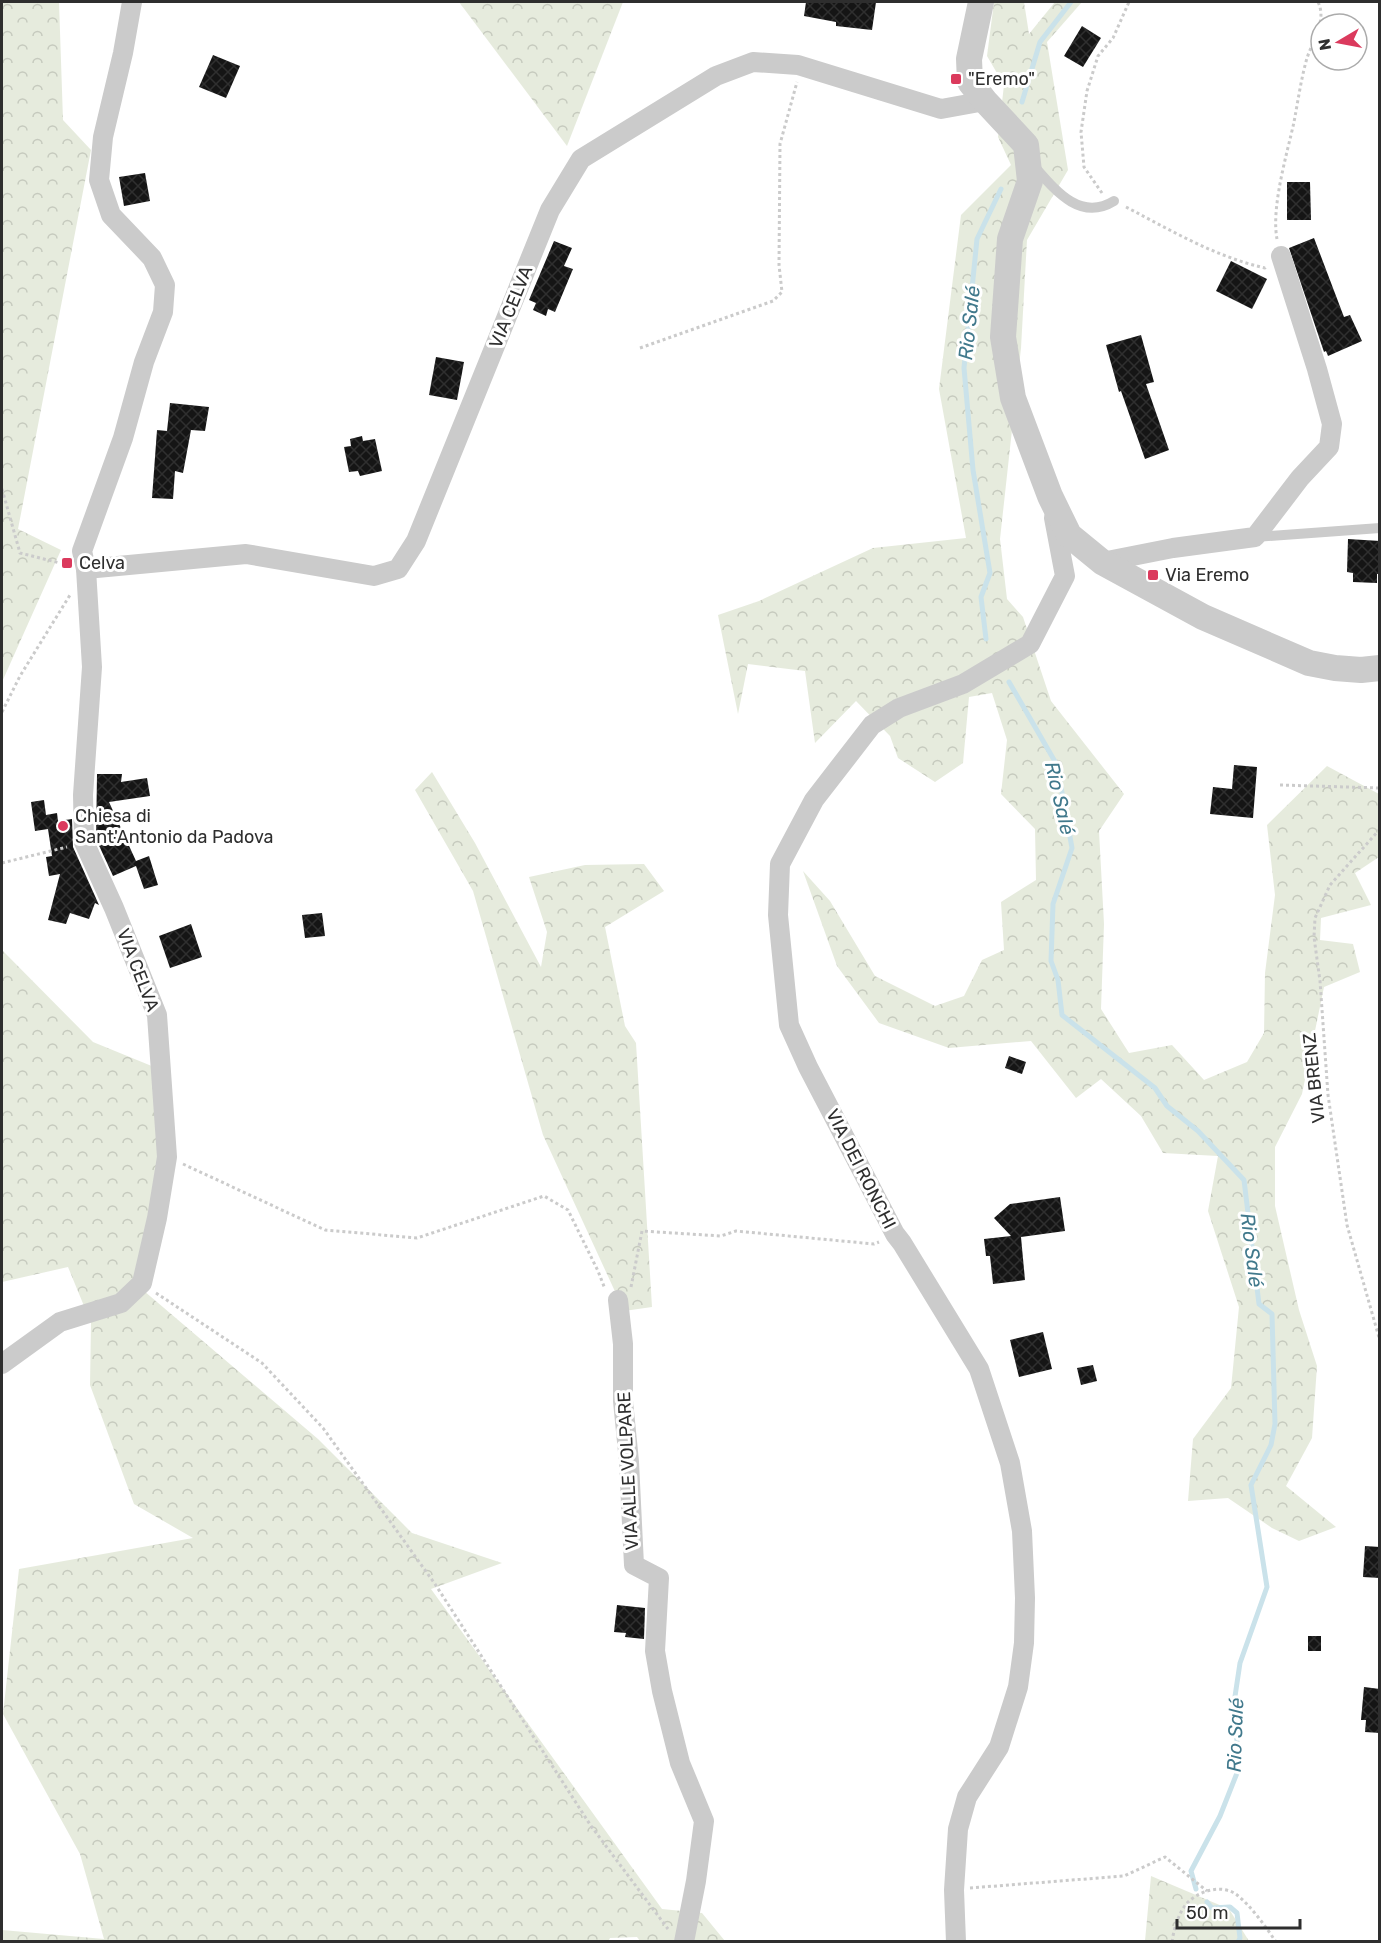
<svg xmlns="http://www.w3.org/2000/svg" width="1381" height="1943" font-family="Rubik,sans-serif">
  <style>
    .forest { fill: url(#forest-crowns) }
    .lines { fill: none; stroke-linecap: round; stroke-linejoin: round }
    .stream { stroke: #cae2ea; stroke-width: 5 }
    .building { fill: url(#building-cross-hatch) }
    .path { stroke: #cbcbcb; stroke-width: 3; stroke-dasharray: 3 3; stroke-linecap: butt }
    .service { stroke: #cbcbcb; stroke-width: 10 }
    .minor { stroke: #cbcbcb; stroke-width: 20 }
    .tertiary { stroke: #cbcbcb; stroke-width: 26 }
    .poi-dot { fill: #db3a5d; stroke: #fff; stroke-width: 2 }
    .labels { text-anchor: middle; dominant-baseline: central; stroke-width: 6; stroke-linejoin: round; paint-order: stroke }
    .poi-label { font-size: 18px; fill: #2e2e2e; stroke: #fff; text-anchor: start }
    .street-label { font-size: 18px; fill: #2e2e2e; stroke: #fff }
    .water-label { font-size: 20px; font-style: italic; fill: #41798c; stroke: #fff }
  </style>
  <defs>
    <pattern id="forest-crowns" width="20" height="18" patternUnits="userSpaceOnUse" patternTransform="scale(1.5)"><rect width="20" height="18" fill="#e6ebdd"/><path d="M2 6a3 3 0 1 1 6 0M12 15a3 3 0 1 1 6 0" fill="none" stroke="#c6cabe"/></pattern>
    <pattern id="building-cross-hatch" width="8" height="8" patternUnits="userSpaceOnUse" patternTransform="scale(1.5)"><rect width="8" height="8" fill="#151515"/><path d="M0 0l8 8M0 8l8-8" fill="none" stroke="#2f2f2f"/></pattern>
  </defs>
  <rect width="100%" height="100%" fill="#fff"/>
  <g class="forest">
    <polygon points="2,2 59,2 63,120 91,150 18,529 61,550 2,682"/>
    <polygon points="459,2 623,2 567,146"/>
    <polygon points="994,2 1024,2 1029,34 1055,2 1082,2 1047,42 1068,170 1027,240 1021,348 1000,539 1007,599 1023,617 1051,701 1124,794 1099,831 1104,924 1101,1009 1129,1053 1172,1045 1204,1080 1247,1062 1264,1033 1265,973 1275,895 1267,825 1327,766 1379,794 1379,857 1355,873 1371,905 1321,918 1320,940 1353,944 1360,972 1324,987 1302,1094 1275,1147 1275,1206 1299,1310 1317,1366 1312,1438 1286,1486 1336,1527 1299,1541 1272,1528 1228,1498 1188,1501 1193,1439 1231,1388 1239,1307 1208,1211 1218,1156 1163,1153 1141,1116 1101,1079 1076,1098 1031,1041 949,1048 879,1023 837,966 803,871 830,901 875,976 935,1006 964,996 982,960 1004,950 1001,902 1036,880 1035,829 1001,794 1007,740 992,693 969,697 963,763 935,782 898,758 890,736 856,701 815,743 805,671 748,664 738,714 718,615 759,601 873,548 966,538 939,389 961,215 1011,165 998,137 1004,85 987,56"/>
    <polygon points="432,772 475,843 541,967 547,932 529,877 585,865 644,864 664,891 605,927 625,1026 636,1043 652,1307 624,1311 543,1135 473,891 415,790"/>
    <polygon points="2,950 93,1042 159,1069 161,1156 137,1285 318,1439 412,1533 502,1563 431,1589 662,1909 702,1913 725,1941 640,1941 637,1937 610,1938 608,1942 2,1941 2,1930 104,1939 80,1854 3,1714 19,1569 193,1538 134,1504 90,1385 91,1323 68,1267 2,1282"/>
    <polygon points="1151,1876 1229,1909 1249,1941 1145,1941"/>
  </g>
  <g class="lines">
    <g class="stream">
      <polyline points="1022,102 1040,42 1071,2"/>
      <polyline points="986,639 981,597 990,573 973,470 964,368 977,239 1001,189"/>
      <polyline points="1009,682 1057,765 1072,848 1053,904 1051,961 1058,980 1062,1015 1155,1088 1167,1106 1198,1131 1244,1180 1259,1304 1272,1314 1275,1424 1271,1445 1251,1485 1267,1587 1240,1663 1234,1703 1237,1742 1237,1773 1220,1816 1191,1871 1196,1889"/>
      <polyline points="1207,1902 1212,1908 1230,1907 1237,1913 1240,1938 1238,1942"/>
    </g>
  </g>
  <g class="building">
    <polygon points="806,2 876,2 872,30 836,26 836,22 804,16"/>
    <polygon points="1082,26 1101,38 1083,67 1064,56"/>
    <polygon points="213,55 240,66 226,98 199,87"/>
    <polygon points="145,173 150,201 124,206 119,177"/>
    <polygon points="1287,182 1310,182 1311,220 1287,220"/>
    <polygon points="1314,238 1344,317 1350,315 1362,341 1328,356 1326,351 1324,352 1289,248"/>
    <polygon points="554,241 572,248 564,266 573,269 555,312 548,309 546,316 533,310 536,303 529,300"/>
    <polygon points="1231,261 1267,279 1252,309 1216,291"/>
    <polygon points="1141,335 1154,382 1146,384 1169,450 1145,459 1121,391 1119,392 1106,345"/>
    <polygon points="436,357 464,362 457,400 429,395"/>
    <polygon points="170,403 209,407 205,431 191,430 183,473 175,471 173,499 152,498 157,430 167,431"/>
    <polygon points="362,436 363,441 375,439 382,471 360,476 358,471 349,472 344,447 351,446 350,439"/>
    <polygon points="1348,539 1380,541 1380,574 1377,574 1377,583 1353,582 1353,573 1347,572"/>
    <polygon points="1234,765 1257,767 1253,818 1210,814 1213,787 1232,789"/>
    <polygon points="97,774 122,774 121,782 147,778 150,796 109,802 136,861 149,856 158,885 144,889 136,866 113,876 96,839"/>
    <polygon points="44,800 46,815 57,813 58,821 72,819 73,847 99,905 95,903 89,919 70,913 66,924 48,920 60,874 49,876 46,857 52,856 48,829 35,831 31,802"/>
    <polygon points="322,913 325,936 305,938 302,915"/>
    <polygon points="191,924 202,957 170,968 159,936"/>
    <polygon points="1009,1056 1026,1062 1022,1074 1005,1068"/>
    <polygon points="1060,1197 1065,1231 1021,1237 1025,1280 993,1284 990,1256 986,1256 984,1239 1011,1236 994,1218 1010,1204"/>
    <polygon points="1043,1332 1052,1369 1019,1377 1010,1340"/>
    <polygon points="1093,1365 1097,1381 1081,1385 1077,1368"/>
    <polygon points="1365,1546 1380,1547 1380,1578 1363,1577"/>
    <polygon points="617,1605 645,1608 644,1639 625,1637 626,1633 614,1632"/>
    <rect x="1308" y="1636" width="13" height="15"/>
    <polygon points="1364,1687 1380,1689 1380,1733 1365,1732 1366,1720 1361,1720"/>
  </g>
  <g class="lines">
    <g class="path">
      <polyline points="1102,193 1084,167 1081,132 1087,91 1098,56 1113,38 1129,2"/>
      <path d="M1126,207C1170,230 1216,257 1265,268L1267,266"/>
      <path d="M1277,239C1271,207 1287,154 1294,122C1298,101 1301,79 1307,58C1313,40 1327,20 1318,2"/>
      <polyline points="640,348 773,301 782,292 779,265 780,144 797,82"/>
      <polyline points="2,489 20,553 68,565"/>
      <polyline points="2,712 20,676 70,595"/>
      <polyline points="1280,785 1380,788"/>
      <polyline points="1380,829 1330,885 1315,918 1314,937 1320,981 1328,1095 1347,1225 1380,1341"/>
      <polyline points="2,863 67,847"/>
      <polyline points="183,1164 325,1230 417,1238 544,1196 568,1210 598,1271 605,1289"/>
      <polyline points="631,1287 642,1231 721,1236 736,1231 874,1244 879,1242"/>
      <polyline points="156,1293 262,1363 323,1428 435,1584 591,1826 668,1929"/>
      <polyline points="970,1888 1124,1876 1165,1857 1207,1891"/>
      <path d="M1172,1942C1174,1929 1177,1918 1184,1907C1195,1891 1222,1883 1237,1895C1251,1906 1266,1927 1276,1942"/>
    </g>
    <g class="service">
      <path d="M1034,166C1055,190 1080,222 1114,201"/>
      <polyline points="1255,537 1380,528"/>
    </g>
    <g class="minor">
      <polyline points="1102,562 1173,548 1255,537 1300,478 1329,447 1332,424 1317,369 1281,256"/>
      <polyline points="86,569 246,554 374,576 398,569 416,541 550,210 581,159 716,76 753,62 798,65 941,109 985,101"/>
      <polyline points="618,1300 623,1344 623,1401 629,1462 634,1565 659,1578 655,1651 662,1691 680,1763 704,1821 696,1881 684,1942"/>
      <polyline points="2,1364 60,1322 121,1303 142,1283 157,1218 167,1157 157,1015 114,908 84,842 83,795 92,667 86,569 82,551 123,438 144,362 163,312 165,285 152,258 111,215 99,180 103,137 123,53 132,2"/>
      <polyline points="956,1942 954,1890 958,1829 967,1797 999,1747 1018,1687 1024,1643 1025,1598 1022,1531 1010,1463 979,1369 902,1243 895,1234 808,1067 789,1025 778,915 780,864 814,800 872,725 899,708 963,684 1030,644 1065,576 1054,518"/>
    </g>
    <polyline class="tertiary" points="981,2 969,59 970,82 985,101 1026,145 1030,181 1010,239 1003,337 1013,398 1050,496 1069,535 1102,562 1203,617 1309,663 1335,668 1361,670 1380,668"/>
  </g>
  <g class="poi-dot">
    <rect x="950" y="73" width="12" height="12" rx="3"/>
    <rect x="61" y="557" width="12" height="12" rx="3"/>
    <rect x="1147" y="569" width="12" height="12" rx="3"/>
    <circle cx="63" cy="826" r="6"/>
  </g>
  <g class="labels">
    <g class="poi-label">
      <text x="968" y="79">"Eremo"</text>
      <text x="79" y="563">Celva</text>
      <text x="1165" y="575">Via Eremo</text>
      <text x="75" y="816">Chiesa di<tspan x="75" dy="21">Sant'Antonio da Padova</tspan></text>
    </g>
    <g class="street-label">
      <text transform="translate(511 307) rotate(-68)">VIA CELVA</text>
      <text transform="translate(138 970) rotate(69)">VIA CELVA</text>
      <text transform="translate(1314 1078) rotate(-96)">VIA BRENZ</text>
      <text transform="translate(861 1169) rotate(63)">VIA DEI RONCHI</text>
      <text transform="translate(628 1471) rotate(-93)">VIA ALLE VOLPARE</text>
    </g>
    <g class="water-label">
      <text transform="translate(969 323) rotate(-84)">Rio Salé</text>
      <text transform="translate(1060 798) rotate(77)">Rio Salé</text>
      <text transform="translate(1252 1250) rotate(83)">Rio Salé</text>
      <text transform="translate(1235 1735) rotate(-88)">Rio Salé</text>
    </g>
  </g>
  <rect width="1381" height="1943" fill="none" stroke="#2e2e2e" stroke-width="6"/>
  <g transform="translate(1339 42) rotate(260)"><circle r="28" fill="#ffffff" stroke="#ababab" stroke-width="1.5"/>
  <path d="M0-4.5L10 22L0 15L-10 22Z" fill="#db3a5d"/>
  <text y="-9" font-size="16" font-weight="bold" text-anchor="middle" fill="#2e2e2e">N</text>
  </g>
  <path d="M1177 1919v9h123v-9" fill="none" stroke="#2e2e2e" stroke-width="3"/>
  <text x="1186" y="1919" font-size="18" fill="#2e2e2e" stroke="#ffffff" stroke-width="4.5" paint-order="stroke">50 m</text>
</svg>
